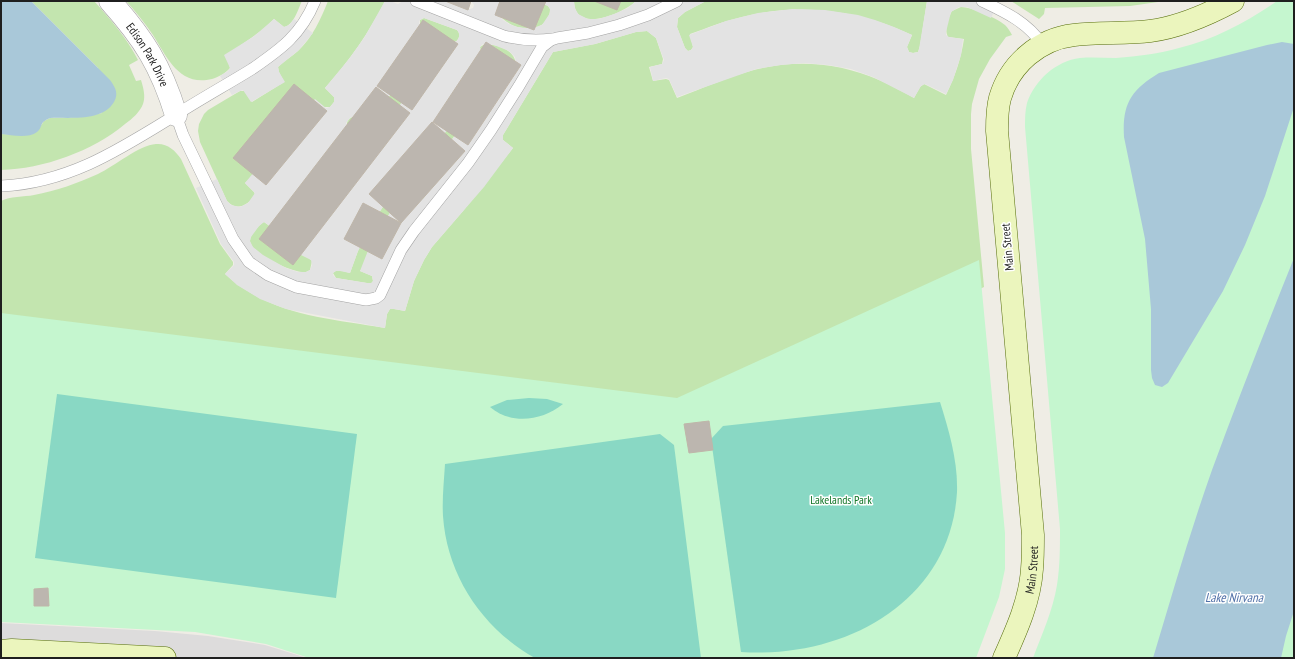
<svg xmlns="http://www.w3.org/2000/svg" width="1295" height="659" font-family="'PT Sans Narrow',sans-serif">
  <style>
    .residential { fill: #dddcdc }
    .grass { fill: #c3e5af }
    .park { fill: #c5f6cf }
    .pitch { fill: #89d8c4 }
    .parking { fill: #e3e3e3; fill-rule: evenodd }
    .water { fill: #a9c8d9 }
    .building { fill: #bcb6af; stroke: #bfb6a9 }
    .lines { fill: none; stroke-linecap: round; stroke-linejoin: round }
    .lane-casing { stroke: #a3a3a3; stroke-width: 12 }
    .street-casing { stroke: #a3a3a3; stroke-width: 23 }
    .secondary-casing { stroke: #576f0c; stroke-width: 23 }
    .lane { stroke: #fff; stroke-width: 11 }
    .street { stroke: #fff; stroke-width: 22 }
    .secondary { stroke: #ebf5bd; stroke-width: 22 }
    .labels { text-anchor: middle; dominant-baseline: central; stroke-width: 3; stroke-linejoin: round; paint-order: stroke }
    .street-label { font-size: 12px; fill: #1f1f1f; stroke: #fff }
    .park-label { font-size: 12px; fill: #137628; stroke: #fff }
    .water-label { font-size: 13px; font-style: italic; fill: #5171a8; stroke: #fff }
  </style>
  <rect width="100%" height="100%" fill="#efede5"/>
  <polygon class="residential" points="1,623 155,631 208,636 265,645 307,658 1,658"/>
  <g class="grass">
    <path d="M31,1H94C111,20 127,38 138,60L129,65L136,81L141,80C143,87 146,96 143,104C140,112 132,119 125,124C93,151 43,169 1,170V134L25,135L32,134L40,127L44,121L50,118L82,117L102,113L98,68Z"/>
    <path d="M126,1H302C298,9 294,25 284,27L274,19L265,28L241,45L229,65L230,68C226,73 218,77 212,79C179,87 167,57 153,35C145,23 136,12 126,1Z"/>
    <path d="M328,1H385C369,33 349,61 325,88L334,97V102L330,107H325L245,183L254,192L255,195C248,205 237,212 227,201L200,142L198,131L199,124L204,114L208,110L240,91H245L252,102L284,82L279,72L278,67C284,61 291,57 298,51C312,38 321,19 328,1Z"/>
    <path d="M537,1L548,6L550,9C549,36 510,32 499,14Z"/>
    <path d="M574,1H636C623,14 574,34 574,1Z"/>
    <path d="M706,1H927L920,46L918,52L913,53L909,52L907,47L912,35C859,10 800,2 742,17C724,21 707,28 690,34L693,47L691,50L688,51L685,48L677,27L678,18L685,12Z"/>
    <polygon points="1011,1 1165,1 1130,6 1045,8 1044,14 1039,19"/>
    <path d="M961,7C971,7 997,18 1005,25C1008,28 1010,31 1012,35L1006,37L990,59L979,79L972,104L971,114V149L984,287L736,407L1,340V201C10,196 24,197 34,195C56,191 78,183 98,174C115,166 139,145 156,144C167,143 175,150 181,159L220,244L233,262V265L225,274C272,316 326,318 385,328L387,314L390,309H394L405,311L414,281L424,260L432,247L463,211L513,148L503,140V135L553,52L595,44L636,32L647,31L656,38L663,59L662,64L649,67L653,81L666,79L669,80L677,98C703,88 728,77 754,70C796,59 840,63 879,80C891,85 903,92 914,98L920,87L924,84L946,95C955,76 961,59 964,39L948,37C944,30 948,18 952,11Z"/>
    <path d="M424,18L457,30C461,34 459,41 454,42L309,258L312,261L310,270L306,272C294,274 252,254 250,242C249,235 259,225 264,222L275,230L347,126C345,113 372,112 381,106C393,99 415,42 422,27L420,25V20Z"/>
    <path d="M485,44C498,45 514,49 516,64L460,129L443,151L424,198L360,271L372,276L373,281L372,283H367L336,278L333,273C338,268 344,272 350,273L358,251L368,230L481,53L480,47Z"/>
  </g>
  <g class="park">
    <path d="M1277,1H1294V658H1033C1042,634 1053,610 1057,585C1060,566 1060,548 1060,529L1025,127C1025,119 1025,111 1027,103C1035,80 1056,61 1080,58C1092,57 1104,58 1116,58C1138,56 1159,54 1179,48C1215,39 1247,22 1277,1Z"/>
    <polygon points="979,260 1005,533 1005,569 999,597 976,658 309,658 266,644 195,632 1,622 1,313 677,398"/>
  </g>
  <g class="pitch">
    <polygon points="57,394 357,434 336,598 35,558"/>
    <path d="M529,398L547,399L563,404C542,421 511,425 490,407L507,400Z"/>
    <path d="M940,402C949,431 958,461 957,492C951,600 847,659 741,652L711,439L723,426Z"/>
    <path d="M660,434L674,445L701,658H535C483,629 447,576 443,516C442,498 444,481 445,464Z"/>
  </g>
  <g class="parking">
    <path d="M385,1H390L398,4L403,1H448L470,9L473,8L474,5L471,1H519L499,14L503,20L509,24L517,27L527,28L536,27L542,25L550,13V9L548,6L537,1H574L575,8L578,14L588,19H599L614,14L628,8L636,1H706L685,12L678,18L677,27L685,48L688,51L691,50L693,47L689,35L726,21L758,13L776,11L792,9L825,10L858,15L875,20L894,27L912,35L907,47L909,52L913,53L918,52L919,49L927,1H999L991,18L967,7H959L951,12L946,32V35L949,37L963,39L961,55L953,80L946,94L925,84L921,86L914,98L873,77L851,69L828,65L804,63L781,65L756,69L677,97L669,79L666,78L653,81L650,67L662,64L664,60L656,38L647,31L636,32L595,44L553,52L503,135V140L513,148L484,187L432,247L424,260L414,281L405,311L394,309H390L387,314L385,328L286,309L260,299L237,285L225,274L234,265V262L221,244L196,188L217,179L227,201L231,205L240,207L248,203L255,193L245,183L315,99L326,108L330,107L334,102V97L325,88L349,59L364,38ZM424,18L457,30L459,33V37L457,41L454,42L414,84L299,254L311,260L312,265L310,270L306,272H298L286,268L263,255L253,247L250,241L251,237L259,226L264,222L276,230L347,126L346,123L350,118L382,106L401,80L422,27L420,25L419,22L420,20ZM483,44L494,45L509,51L515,57L516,64L460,129L443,151L424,198L391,211L382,225L369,248L360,271L372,276L373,281L371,283H367L336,278L333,275V273L336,271H340L350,273L358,251L376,217L385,204L450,127L481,53L480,47Z"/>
    <polygon points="274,19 284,27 289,25 294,19 313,33 299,50 278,67 279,72 285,82 251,102 243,90 240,91 232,95 220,76 228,71 230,68 224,55 253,37"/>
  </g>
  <g class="water">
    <path d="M1,1H31L110,80C115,87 119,93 114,102C102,122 70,117 50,118C38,123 44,126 37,132C28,139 11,135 1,134Z"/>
    <path d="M1282,42L1294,44V107L1265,196L1245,245L1223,291L1168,383L1162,387L1155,385L1152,378L1151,370V309L1145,239L1124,137C1122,104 1131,90 1159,73L1267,45Z"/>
    <path d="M1294,258V611L1286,636L1281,658H1153C1172,595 1190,532 1212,470C1238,399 1266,328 1294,258Z"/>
  </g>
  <g class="building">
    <polygon points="445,1 471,1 468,10"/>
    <polygon points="500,1 546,1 534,30 495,15"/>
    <polygon points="594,1 621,1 617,10"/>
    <polygon points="423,20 458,44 412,110 377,86"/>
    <polygon points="486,42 521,65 468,145 433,122"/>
    <polygon points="294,84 327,111 266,185 233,158"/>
    <polygon points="376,87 410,113 293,265 259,239"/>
    <polygon points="432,122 465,151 401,223 369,194"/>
    <polygon points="363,203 401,223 382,259 344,239"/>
    <polygon points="709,421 713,450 689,453 684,424"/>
    <polygon points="48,588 49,606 34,606 34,589"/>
  </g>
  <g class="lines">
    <g class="lane-casing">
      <g id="lane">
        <path d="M416,1L504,36C520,40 536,41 552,39"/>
        <path d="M982,1C1005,12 1027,22 1042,44"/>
        <polyline points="176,115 183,135 233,239 249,262 268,275 296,287 366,300 376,298 380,295 401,250 414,231 468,163 491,130 519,86 542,47 551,40 557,38 588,33 619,25 648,15 677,1"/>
        <path d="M1,186C68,183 119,150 174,116C199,100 226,85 252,69C281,49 301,35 315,1"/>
      </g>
    </g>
    <g class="street-casing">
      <g id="street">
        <path id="s1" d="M110,1C144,39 161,66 176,115"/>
      </g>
    </g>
    <g class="secondary-casing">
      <g id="secondary">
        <polyline points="1,651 12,650 165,658"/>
        <path id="s2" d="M1004,658C1017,629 1030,600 1032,569C1033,558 1033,546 1033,535L997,131C997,120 997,109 1000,98C1010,64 1039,39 1074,35C1099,32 1125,34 1150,31C1180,27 1207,15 1233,1"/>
      </g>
    </g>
    <use href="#lane" class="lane"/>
    <use href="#street" class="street"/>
    <use href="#secondary" class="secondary"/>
  </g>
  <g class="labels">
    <g class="street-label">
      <text stroke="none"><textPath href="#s1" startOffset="66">Edison Park Drive</textPath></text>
      <text transform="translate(1007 247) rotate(-95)">Main Street</text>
      <text stroke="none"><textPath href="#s2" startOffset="93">Main Street</textPath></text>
    </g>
    <g class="park-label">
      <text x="841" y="499">Lakelands Park</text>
    </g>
    <g class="water-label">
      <text x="1234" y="597">Lake Nirvana</text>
    </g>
  </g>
  <rect width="1295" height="659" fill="none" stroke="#1f1f1f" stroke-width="4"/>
</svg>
